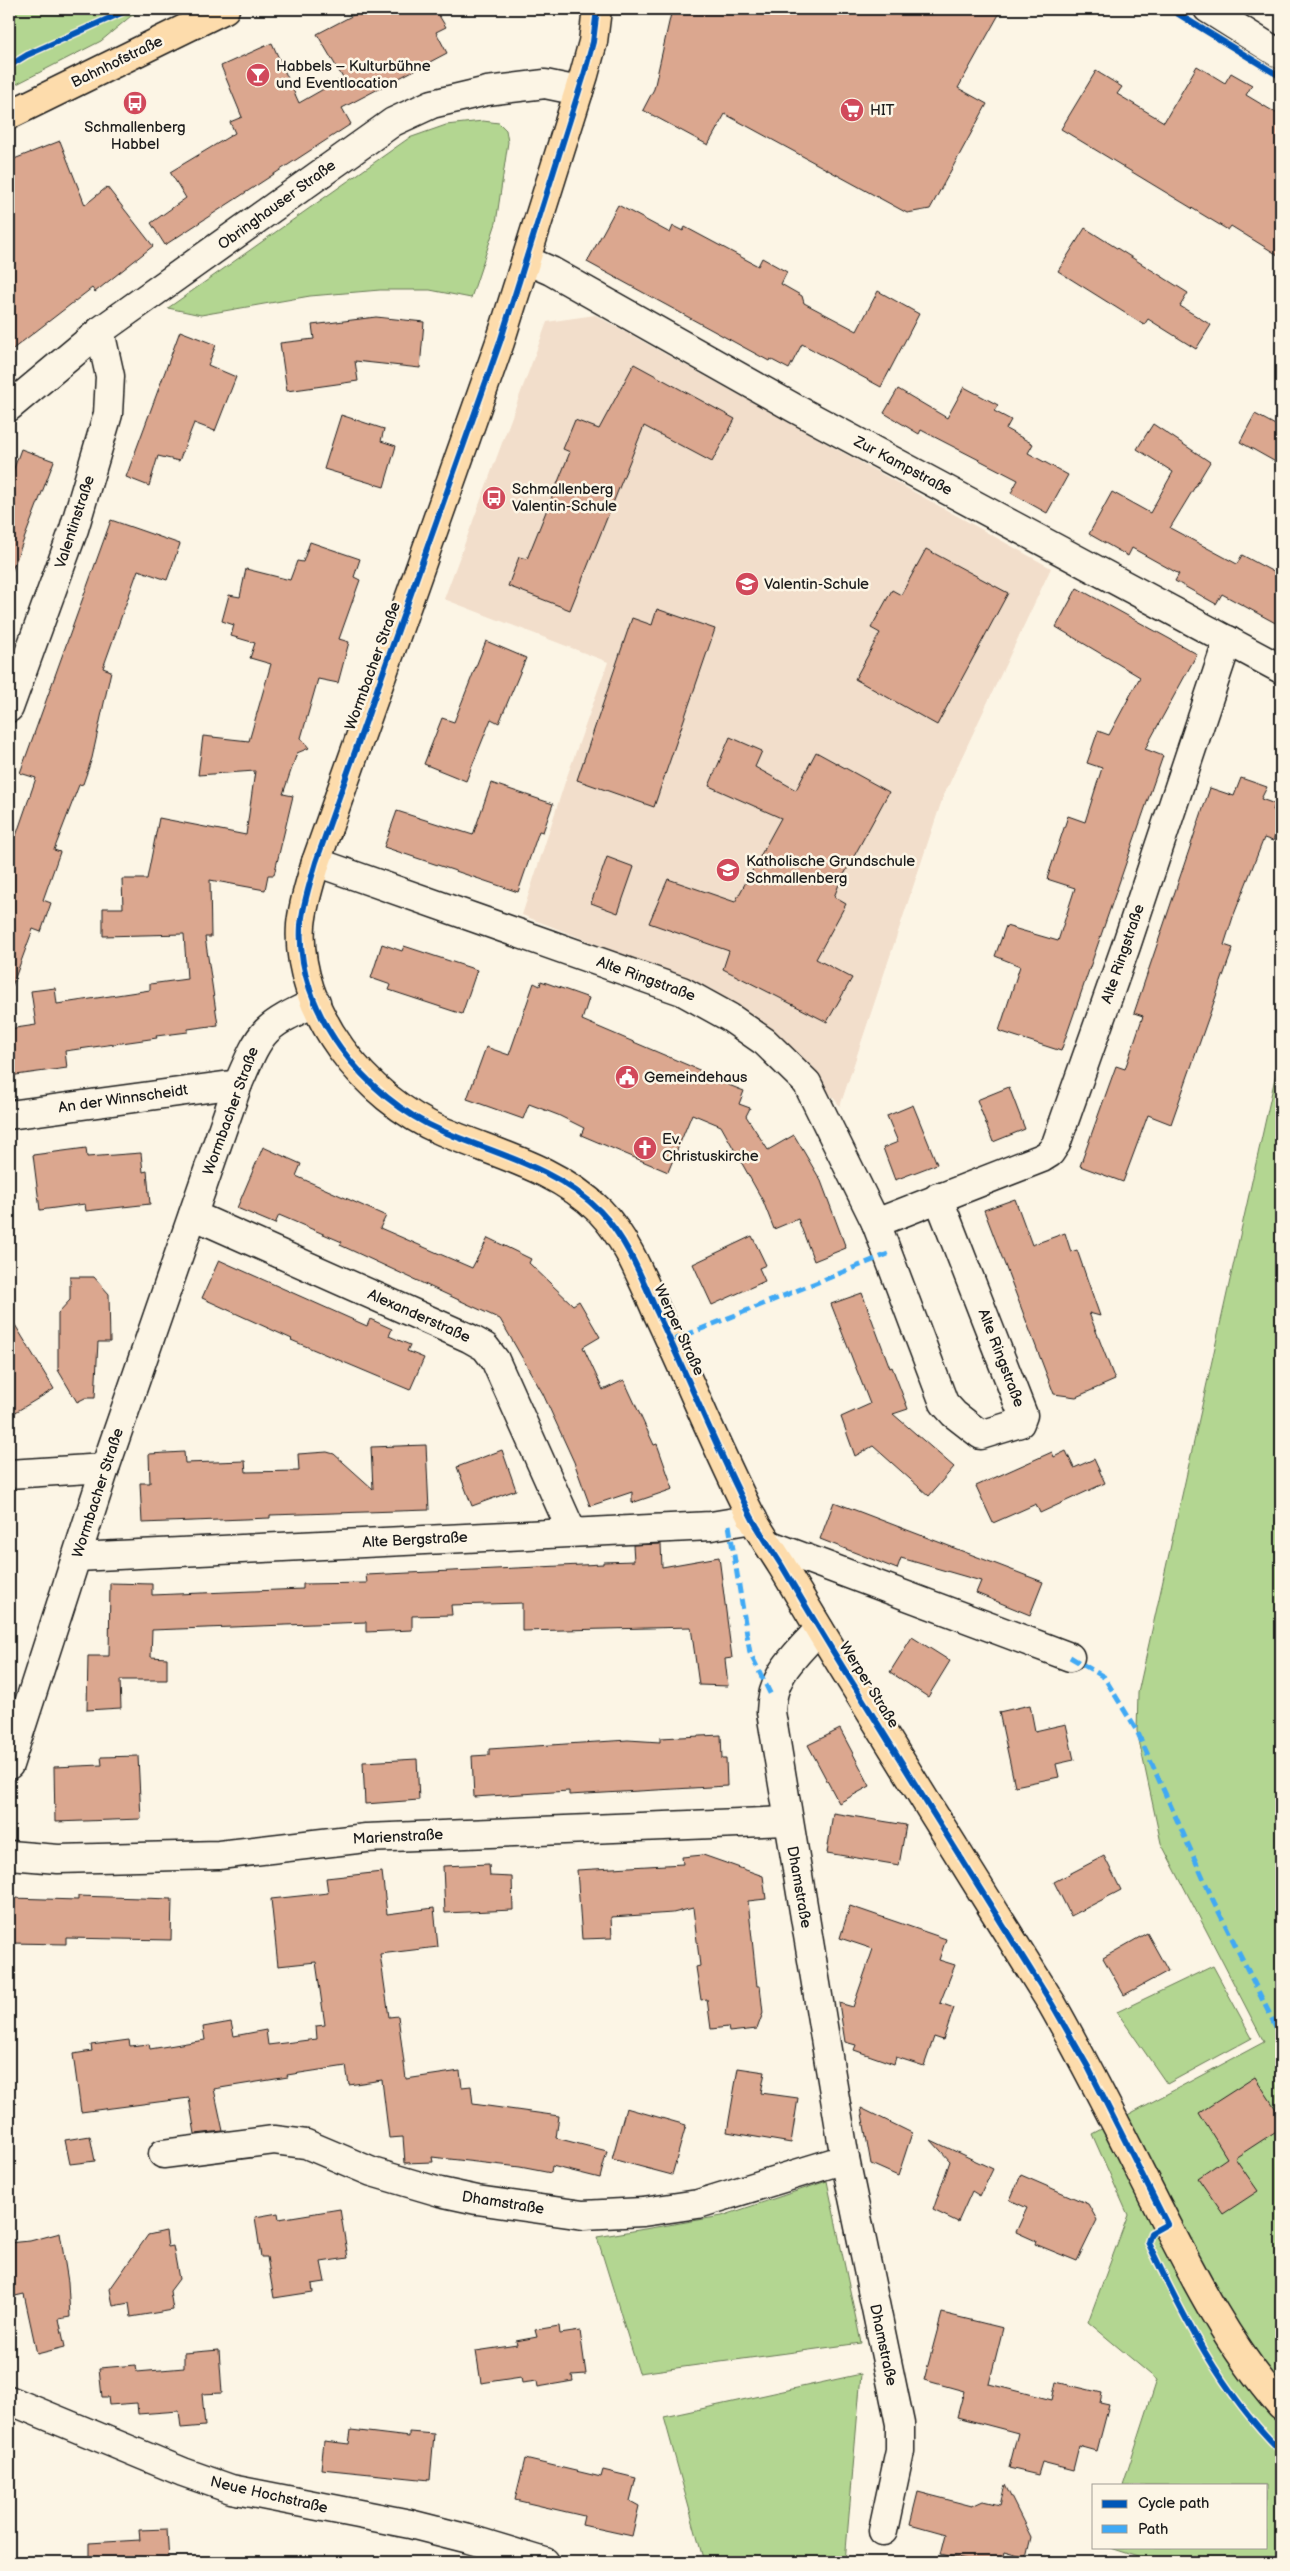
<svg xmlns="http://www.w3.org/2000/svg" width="1290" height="2571" font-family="'Balsamiq Sans',sans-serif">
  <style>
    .built { fill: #f2decb }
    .green { fill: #b3d691; stroke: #687956 }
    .building { fill: #dba78f; stroke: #1c1c1c }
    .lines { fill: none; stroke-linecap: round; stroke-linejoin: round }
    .minor-casing { stroke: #1c1c1c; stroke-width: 31 }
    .major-casing { stroke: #1c1c1c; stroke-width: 31 }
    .minor { stroke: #fcf5e5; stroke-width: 28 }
    .major { stroke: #fddcac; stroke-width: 28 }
    .quiet { stroke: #3fa9f5; stroke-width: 5; stroke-dasharray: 10 5; stroke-linecap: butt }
    .cycleway-casing { stroke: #fcf5e5; stroke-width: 9 }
    .cycleway { stroke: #0057b8; stroke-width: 6 }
    .labels { text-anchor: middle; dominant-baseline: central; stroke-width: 5; stroke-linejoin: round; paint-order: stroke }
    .street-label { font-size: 15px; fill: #1c1c1c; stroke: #fcf5e5 }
    .poi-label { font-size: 15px; fill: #1c1c1c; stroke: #fcf5e5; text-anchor: start }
  </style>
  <rect width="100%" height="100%" fill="#fcf5e5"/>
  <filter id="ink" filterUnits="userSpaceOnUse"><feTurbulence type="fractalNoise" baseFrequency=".02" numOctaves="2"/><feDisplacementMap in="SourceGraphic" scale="10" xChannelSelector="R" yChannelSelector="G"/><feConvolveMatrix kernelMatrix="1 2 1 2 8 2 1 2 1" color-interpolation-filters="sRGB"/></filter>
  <g filter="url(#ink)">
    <polygon class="built" points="595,315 1051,568 943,797 840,1106 788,1044 711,989 522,915 565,782 608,662 444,599 547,322"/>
    <g class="green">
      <polygon points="9,9 147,9 131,16 101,41 9,88"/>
      <polygon points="483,121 499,123 506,130 508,142 496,223 471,298 430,290 380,290 310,296 201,315 168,308 409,138 446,125"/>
      <polygon points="1281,1051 1281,2562 1156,2562 1110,2547 1266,2547 1266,2485 1123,2485 1157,2380 1088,2322 1128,2215 1092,2134 1264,2042 1161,1843 1137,1731 1138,1693"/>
      <polygon points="1213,1966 1252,2038 1167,2084 1117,2012"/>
      <polygon points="827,2181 861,2343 639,2373 597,2237 722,2216"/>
      <polygon points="861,2374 845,2562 704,2562 664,2417"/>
    </g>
    <g class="building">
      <polygon points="365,9 435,9 446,27 436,32 447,53 342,108 351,124 165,245 151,223 186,198 170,172 235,133 230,122 242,117 221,66 272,43 299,103 343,78 317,34"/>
      <polygon points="672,9 1002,9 958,88 987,104 930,209 907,213 725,114 708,145 643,110 654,89"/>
      <polygon points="1197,66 1225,83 1231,73 1252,85 1246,95 1281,116 1281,257 1231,226 1228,230 1061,129 1096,71 1122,87 1117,94 1164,122"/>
      <polygon points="60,141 85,205 107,187 153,246 95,292 92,288 9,352 9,161"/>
      <polygon points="618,205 670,233 673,226 683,231 685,227 758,266 762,258 787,272 781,284 802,296 804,303 857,331 878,291 919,314 881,387 802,344 789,369 770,359 769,361 587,262"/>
      <polygon points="1085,228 1188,293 1180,306 1211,325 1196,349 1148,319 1144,325 1058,271"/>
      <polygon points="376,317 424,322 420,368 355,361 358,381 287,391 280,343 314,339 312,325"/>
      <polygon points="180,331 216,345 208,365 236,377 215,431 194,423 179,461 158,456 149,486 126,477"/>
      <polygon points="634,364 735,419 712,462 644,426 570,610 508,586 519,557 527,559 570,452 563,449 575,420 599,429"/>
      <polygon points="964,387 998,405 994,411 1011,420 1006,429 1033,444 1028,453 1068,475 1047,513 1011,493 1018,480 921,430 919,434 884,413 898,389 947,418"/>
      <polygon points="1255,414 1281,428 1281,465 1240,442"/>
      <polygon points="341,415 384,429 381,441 396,446 384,487 324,469"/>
      <polygon points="1153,424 1210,462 1170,528 1237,564 1242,555 1281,576 1281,626 1222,594 1216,604 1175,581 1179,574 1132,548 1128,556 1089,534 1112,492 1150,513 1173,472 1137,449"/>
      <polygon points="21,449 54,461 11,573 9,482"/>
      <polygon points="111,520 180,544 167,580 138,570 103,668 111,671 92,758 83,784 79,785 54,850 60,852 43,900 51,903 41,932 33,929 12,986 9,986 9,834 16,836 36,778 20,773"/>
      <polygon points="310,542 360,559 354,577 360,580 339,639 349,642 338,683 318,679 301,738 309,748 297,753 283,794 293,796 274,875 268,875 265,890 210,880 211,937 205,937 218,1025 188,1029 188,1032 156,1036 157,1038 65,1051 67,1068 9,1076 9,1029 36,1025 31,991 55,988 57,1004 150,990 150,984 187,979 184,934 103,936 103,908 123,908 122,879 147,879 159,818 246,835 255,771 198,775 203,736 249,741 271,664 250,658 255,643 231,636 234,625 222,621 229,595 240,597 246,569 290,580 297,561 303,562"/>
      <polygon points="926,549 1008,593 937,725 855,679 880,633 871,628 892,590 901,595"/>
      <polygon points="1077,588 1197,654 1145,749 1163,756 1061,1051 999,1031 1020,966 995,956 1006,926 1058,941 1075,888 1047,879 1068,816 1085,822 1102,768 1087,763 1098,731 1109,735 1140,677 1056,627"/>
      <polygon points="657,609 715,629 654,807 577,780 632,618 652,625"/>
      <polygon points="486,641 526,658 499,723 491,719 466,781 424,764 442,718 454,722"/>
      <polygon points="730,737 762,751 755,767 796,790 816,752 889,792 840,882 834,897 846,904 816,959 852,978 827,1022 723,969 729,951 649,923 668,879 735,902 781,818 709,786"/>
      <polygon points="1241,778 1267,787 1261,799 1275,804 1273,810 1281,814 1281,820 1273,841 1264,838 1233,917 1224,945 1233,948 1171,1124 1148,1115 1123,1182 1080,1166 1116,1066 1125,1069 1143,1016 1134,1013 1210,788 1234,796"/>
      <polygon points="491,783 553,804 543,832 539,831 518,892 384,847 397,811 473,835"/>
      <polygon points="607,857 634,867 618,913 591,903"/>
      <polygon points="382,944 402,951 404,946 477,970 462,1014 389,990 391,985 371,978"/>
      <polygon points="541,981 589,998 582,1020 704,1072 703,1075 744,1091 739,1104 750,1108 746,1116 768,1150 794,1135 821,1181 846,1248 814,1261 798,1219 774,1229 763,1201 721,1126 692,1114 668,1172 581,1135 584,1128 558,1115 529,1104 523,1119 467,1099 486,1047 509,1055 534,983 540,986"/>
      <polygon points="1009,1087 1025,1129 993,1142 977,1100"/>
      <polygon points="913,1105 937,1164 895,1180 883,1148 898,1142 887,1116"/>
      <polygon points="263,1147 301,1164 296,1176 386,1216 380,1228 472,1268 488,1238 531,1259 529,1263 573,1305 579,1301 600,1337 583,1347 603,1390 624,1380 654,1445 657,1444 673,1489 632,1503 632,1492 590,1506 574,1462 543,1394 500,1319 340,1245 342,1242 279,1215 275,1224 237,1208"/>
      <polygon points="86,1148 87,1157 141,1153 143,1172 147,1171 150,1204 86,1211 85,1204 40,1210 33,1155"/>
      <polygon points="1015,1199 1032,1245 1065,1233 1071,1252 1077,1250 1100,1316 1089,1313 1115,1380 1076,1397 1054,1394 984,1210"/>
      <polygon points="752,1236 766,1265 759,1268 765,1281 712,1305 693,1264"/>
      <polygon points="219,1260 367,1326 370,1319 392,1329 389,1336 410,1345 407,1351 424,1358 410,1390 291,1340 292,1339 202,1298"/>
      <polygon points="70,1277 94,1277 109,1294 110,1342 98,1342 95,1398 85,1398 77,1402 58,1370 58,1313 70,1300"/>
      <polygon points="862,1293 890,1368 892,1367 908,1409 893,1414 954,1467 929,1496 873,1446 855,1456 841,1417 870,1404 831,1304"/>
      <polygon points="9,1315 54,1389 9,1416"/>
      <polygon points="426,1445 429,1510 270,1515 270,1518 142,1523 140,1483 150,1483 149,1454 184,1452 185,1463 245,1461 246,1472 299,1471 298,1454 327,1452 334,1454 373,1489 371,1447"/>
      <polygon points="502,1450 516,1490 472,1506 457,1467"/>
      <polygon points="1066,1451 1074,1468 1094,1459 1105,1483 1040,1513 1036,1504 993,1523 976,1486 1052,1452 1054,1457"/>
      <polygon points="834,1502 1043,1582 1030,1615 976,1593 981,1581 901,1558 897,1569 820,1539"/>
      <polygon points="661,1544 662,1567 719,1557 732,1658 725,1659 728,1686 699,1685 691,1627 522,1631 522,1603 451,1605 452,1615 412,1616 412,1630 366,1632 366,1622 152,1630 151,1657 167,1658 167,1680 120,1680 121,1708 87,1710 88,1656 109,1656 110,1583 152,1584 152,1595 303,1589 303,1584 367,1583 366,1575 603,1564 603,1562 634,1561 633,1545"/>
      <polygon points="912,1637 950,1661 928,1697 890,1672"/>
      <polygon points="1030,1705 1035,1731 1066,1724 1074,1760 1056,1764 1059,1777 1015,1786 999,1712"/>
      <polygon points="840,1729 870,1786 839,1803 808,1745"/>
      <polygon points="721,1735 722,1759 726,1759 727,1786 569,1795 569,1791 474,1797 472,1756 489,1755 489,1749 628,1740 660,1742 660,1738"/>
      <polygon points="138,1756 141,1819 55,1822 54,1767 102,1765 101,1757"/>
      <polygon points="417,1759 419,1800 365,1804 363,1762"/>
      <polygon points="833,1813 906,1825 899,1865 827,1853"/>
      <polygon points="703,1855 763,1876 766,1899 748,1901 757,1986 760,1986 763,2013 757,2029 729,2032 728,2027 711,2029 707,1999 701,2000 696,1967 700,1966 693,1908 673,1913 611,1917 612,1938 582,1939 577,1870 683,1864 682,1857"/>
      <polygon points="1104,1856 1121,1890 1071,1916 1054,1882"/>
      <polygon points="489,1864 490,1876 512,1877 513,1910 445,1913 443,1866"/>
      <polygon points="382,1872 387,1914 434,1908 438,1947 380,1954 389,2017 398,2016 406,2079 460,2071 462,2087 471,2086 473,2104 559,2116 556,2138 607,2151 600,2178 552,2166 551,2173 520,2167 432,2157 433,2162 405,2163 403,2137 389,2138 382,2080 349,2085 346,2066 287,2075 288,2077 214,2089 223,2131 195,2134 189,2098 81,2112 73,2054 92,2051 91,2045 129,2040 130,2046 149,2044 150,2049 205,2040 203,2027 231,2022 234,2036 266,2030 268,2045 317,2039 316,2026 325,2025 316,1962 278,1966 271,1899 328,1893 326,1878"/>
      <polygon points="78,1896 172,1899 171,1940 66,1938 66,1944 10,1943 11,1898 78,1900"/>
      <polygon points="850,1906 946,1939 939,1960 955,1965 940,2003 954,2008 943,2040 934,2037 924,2066 896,2057 894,2064 854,2050 856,2045 845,2042 839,2003 853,2007 873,1949 840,1938"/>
      <polygon points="1147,1933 1168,1971 1124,1995 1103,1958"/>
      <polygon points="738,2068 765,2072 761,2093 798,2098 791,2143 727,2132"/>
      <polygon points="1255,2077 1281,2117 1281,2128 1235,2158 1258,2191 1223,2214 1198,2178 1227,2158 1199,2113"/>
      <polygon points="626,2108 686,2125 672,2175 612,2159"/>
      <polygon points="861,2108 912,2133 898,2176 871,2164"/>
      <polygon points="90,2136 95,2161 70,2164 65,2140"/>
      <polygon points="931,2140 993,2169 980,2196 972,2191 958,2222 933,2210 950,2161"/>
      <polygon points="1021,2175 1088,2204 1097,2220 1077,2261 1035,2244 1036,2241 1016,2232 1027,2208 1010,2200"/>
      <polygon points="340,2209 348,2258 321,2262 325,2282 312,2284 313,2292 274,2298 267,2257 261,2257 255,2217 278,2213 279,2219"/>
      <polygon points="166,2231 168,2247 173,2246 179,2279 170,2291 173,2310 131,2317 129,2303 113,2306 110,2289 148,2235"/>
      <polygon points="60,2233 68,2282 70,2317 59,2319 65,2347 37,2354 24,2294 11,2297 9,2295 9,2243 30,2241"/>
      <polygon points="942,2313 1003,2328 989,2384 1052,2400 1056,2382 1102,2393 1100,2403 1109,2405 1097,2451 1079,2446 1073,2470 1042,2462 1038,2475 1009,2468 1018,2433 957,2417 964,2391 924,2380"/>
      <polygon points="559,2326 560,2334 580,2331 586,2374 572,2375 573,2381 538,2387 537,2381 522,2383 521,2377 481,2383 476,2351 517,2345 516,2341 537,2337 535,2330"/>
      <polygon points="219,2350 222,2393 202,2394 205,2426 181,2428 179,2411 138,2414 137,2403 109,2405 108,2397 102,2397 99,2368 136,2365 137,2372 184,2368 184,2353"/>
      <polygon points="351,2430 409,2437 409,2432 434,2434 430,2480 321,2469 324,2441 349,2444"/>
      <polygon points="525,2459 601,2477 603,2470 636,2478 630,2501 639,2506 632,2536 582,2525 584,2516 515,2500"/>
      <polygon points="1005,2485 1031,2537 1026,2558 1004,2552 1001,2562 973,2562 941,2554 946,2534 910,2524 918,2492 972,2506 983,2501 1000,2505"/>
      <polygon points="167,2529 169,2562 89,2562 89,2543 140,2540 139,2530"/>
    </g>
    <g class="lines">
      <g class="minor-casing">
        <g id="minor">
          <polyline points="1208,9 1281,55"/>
          <polyline points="526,260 551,271 796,409 1281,669"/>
          <polyline points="9,407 100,331 393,122 432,104 487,91 545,84 579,91"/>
          <polyline points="9,708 74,529 108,414 110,376 100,331"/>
          <polyline points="316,862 682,991 729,1017 765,1042 807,1083 876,1223 1042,1158 1050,1153 1056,1144 1126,946 1228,640"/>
          <polyline points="9,1115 238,1084"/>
          <polyline points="193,1215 469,1338 485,1347 495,1360 572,1532"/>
          <polyline points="876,1223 944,1403 954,1414 981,1435 1020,1423 1023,1415 938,1197"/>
          <polyline points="9,1474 105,1468"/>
          <polyline points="768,1544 1070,1657"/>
          <polyline points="77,1557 711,1526 753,1519"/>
          <path d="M819,1629C795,1657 772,1673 771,1712L845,2159L900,2424V2451L883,2531"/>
          <path d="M9,1765L105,1468L238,1084C262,1029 261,1028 316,1002"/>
          <polyline points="9,1855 58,1859 219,1855 366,1838 787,1821"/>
          <polyline points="163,2154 274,2140 306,2144 372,2172 440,2192 477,2200 583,2215 643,2212 698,2204 845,2159"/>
          <polyline points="9,2400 183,2472 231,2489 410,2524 469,2539 545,2562"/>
        </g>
      </g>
      <g class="major-casing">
        <g id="major">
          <path d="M597,9L593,42L584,75L500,342L316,862C310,883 303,903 301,925C295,1011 366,1099 442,1131C496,1154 557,1168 600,1211C626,1238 641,1276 656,1310C689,1379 717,1450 752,1518C761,1534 772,1550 782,1566C805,1605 828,1644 852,1682C918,1790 985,1896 1052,2004C1089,2069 1122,2136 1156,2203C1192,2274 1228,2346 1281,2406"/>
          <polyline points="9,115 225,9"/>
        </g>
      </g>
      <use href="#minor" class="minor"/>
      <use href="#major" class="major"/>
      <g class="quiet">
        <polyline points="671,1341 888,1254"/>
        <polyline points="729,1525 750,1653 771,1695"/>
        <polyline points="1070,1657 1104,1677 1137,1731 1214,1902 1281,2037"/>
      </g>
      <g class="cycleway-casing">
        <g id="cycleway">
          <path d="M597,9L593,42L584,75L500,342L316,862C310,883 303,903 301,925C295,1011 366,1099 442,1131C496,1154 557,1168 600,1211C626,1238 641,1276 656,1310C689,1379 717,1450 752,1518C761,1534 772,1550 782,1566C805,1605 828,1644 852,1682C918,1790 985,1896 1052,2004L1088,2067L1167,2224L1151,2233L1148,2242C1182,2315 1222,2394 1281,2451"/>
          <polyline points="1170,9 1281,77"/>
          <polyline points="9,66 27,55 130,9"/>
        </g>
      </g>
      <use href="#cycleway" class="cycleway"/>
    </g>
  </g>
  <defs>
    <g id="bar-disc" transform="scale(1.25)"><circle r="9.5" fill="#d1495b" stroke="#fcf5e5"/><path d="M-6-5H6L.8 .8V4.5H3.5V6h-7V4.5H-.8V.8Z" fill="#fff"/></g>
    <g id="bus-disc" transform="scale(1.25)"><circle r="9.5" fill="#d1495b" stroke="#fcf5e5"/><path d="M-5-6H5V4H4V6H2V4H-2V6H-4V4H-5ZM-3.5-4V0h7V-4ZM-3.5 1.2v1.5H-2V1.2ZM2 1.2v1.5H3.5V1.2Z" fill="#fff"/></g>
    <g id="supermarket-disc" transform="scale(1.25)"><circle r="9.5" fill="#d1495b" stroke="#fcf5e5"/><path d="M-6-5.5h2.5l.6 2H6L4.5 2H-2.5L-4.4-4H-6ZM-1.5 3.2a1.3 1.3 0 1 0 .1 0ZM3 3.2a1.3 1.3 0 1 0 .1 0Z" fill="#fff"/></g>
    <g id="school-disc" transform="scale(1.25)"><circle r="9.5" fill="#d1495b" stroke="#fcf5e5"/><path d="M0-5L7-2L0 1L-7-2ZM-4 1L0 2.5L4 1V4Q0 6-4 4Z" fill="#fff"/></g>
    <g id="civic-disc" transform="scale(1.25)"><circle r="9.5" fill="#d1495b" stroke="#fcf5e5"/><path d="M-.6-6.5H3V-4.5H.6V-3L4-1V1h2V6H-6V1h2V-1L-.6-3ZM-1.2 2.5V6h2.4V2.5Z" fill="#fff"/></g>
    <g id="church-disc" transform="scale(1.25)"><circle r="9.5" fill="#d1495b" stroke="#fcf5e5"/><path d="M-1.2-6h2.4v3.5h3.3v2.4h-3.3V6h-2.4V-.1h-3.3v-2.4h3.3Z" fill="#fff"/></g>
  </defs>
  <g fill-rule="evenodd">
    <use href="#bar-disc" x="258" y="75"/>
    <use href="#bus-disc" x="135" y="103"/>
    <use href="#supermarket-disc" x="852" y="110"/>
    <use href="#bus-disc" x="494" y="498"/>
    <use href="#school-disc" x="747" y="584"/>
    <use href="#school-disc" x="728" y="870"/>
    <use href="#civic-disc" x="627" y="1077"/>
    <use href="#church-disc" x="645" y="1148"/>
  </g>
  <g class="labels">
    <g class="street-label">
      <text transform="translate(117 62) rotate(-26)">Bahnhofstraße</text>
      <text transform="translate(277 205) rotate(-36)">Obringhauser Straße</text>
      <text transform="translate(903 466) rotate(28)">Zur Kampstraße</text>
      <text transform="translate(75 522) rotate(-72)">Valentinstraße</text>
      <text transform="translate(373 666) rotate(-70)">Wormbacher Straße</text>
      <text transform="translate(1123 954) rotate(-71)">Alte Ringstraße</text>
      <text transform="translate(646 979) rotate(20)">Alte Ringstraße</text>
      <text transform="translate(123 1099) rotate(-8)">An der Winnscheidt</text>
      <text transform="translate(231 1111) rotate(-70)">Wormbacher Straße</text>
      <text transform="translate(419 1316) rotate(24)">Alexanderstraße</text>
      <text transform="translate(679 1330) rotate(65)">Werper Straße</text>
      <text transform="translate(1001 1358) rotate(69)">Alte Ringstraße</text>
      <text transform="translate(98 1493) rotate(-72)">Wormbacher Straße</text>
      <text transform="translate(415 1540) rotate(-3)">Alte Bergstraße</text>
      <text transform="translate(869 1685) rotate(58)">Werper Straße</text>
      <text transform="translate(398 1837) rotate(-3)">Marienstraße</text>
      <text transform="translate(799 1887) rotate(80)">Dhamstraße</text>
      <text transform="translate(503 2203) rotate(9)">Dhamstraße</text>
      <text transform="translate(883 2345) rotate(78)">Dhamstraße</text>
      <text transform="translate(269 2495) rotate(13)">Neue Hochstraße</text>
    </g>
    <g class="poi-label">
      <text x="276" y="66">Habbels – Kulturbühne<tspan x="276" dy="17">und Eventlocation</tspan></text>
      <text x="870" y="110">HIT</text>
      <text x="135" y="127" text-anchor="middle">Schmallenberg<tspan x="135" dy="17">Habbel</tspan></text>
      <text x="512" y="489">Schmallenberg<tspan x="512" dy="17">Valentin-Schule</tspan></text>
      <text x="764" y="584">Valentin-Schule</text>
      <text x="746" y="861">Katholische Grundschule<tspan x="746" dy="17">Schmallenberg</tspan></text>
      <text x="644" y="1077">Gemeindehaus</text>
      <text x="662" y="1139">Ev.<tspan x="662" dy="17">Christuskirche</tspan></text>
    </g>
  </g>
  <rect width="1290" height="2571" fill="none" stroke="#fcf5e5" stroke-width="30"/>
  <rect x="15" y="15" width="1260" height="2541" fill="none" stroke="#1c1c1c" stroke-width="2" filter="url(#ink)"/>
  <rect x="1092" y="2484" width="175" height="65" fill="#fcf5e5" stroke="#a29e95"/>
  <rect x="1102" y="2500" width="25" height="8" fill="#0057b8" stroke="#a29e95"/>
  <text x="1138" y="2508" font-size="15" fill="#1c1c1c">Cycle path</text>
  <rect x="1102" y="2525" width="25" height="8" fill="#3fa9f5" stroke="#a29e95"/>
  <text x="1138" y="2534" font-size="15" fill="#1c1c1c">Path</text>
</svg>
